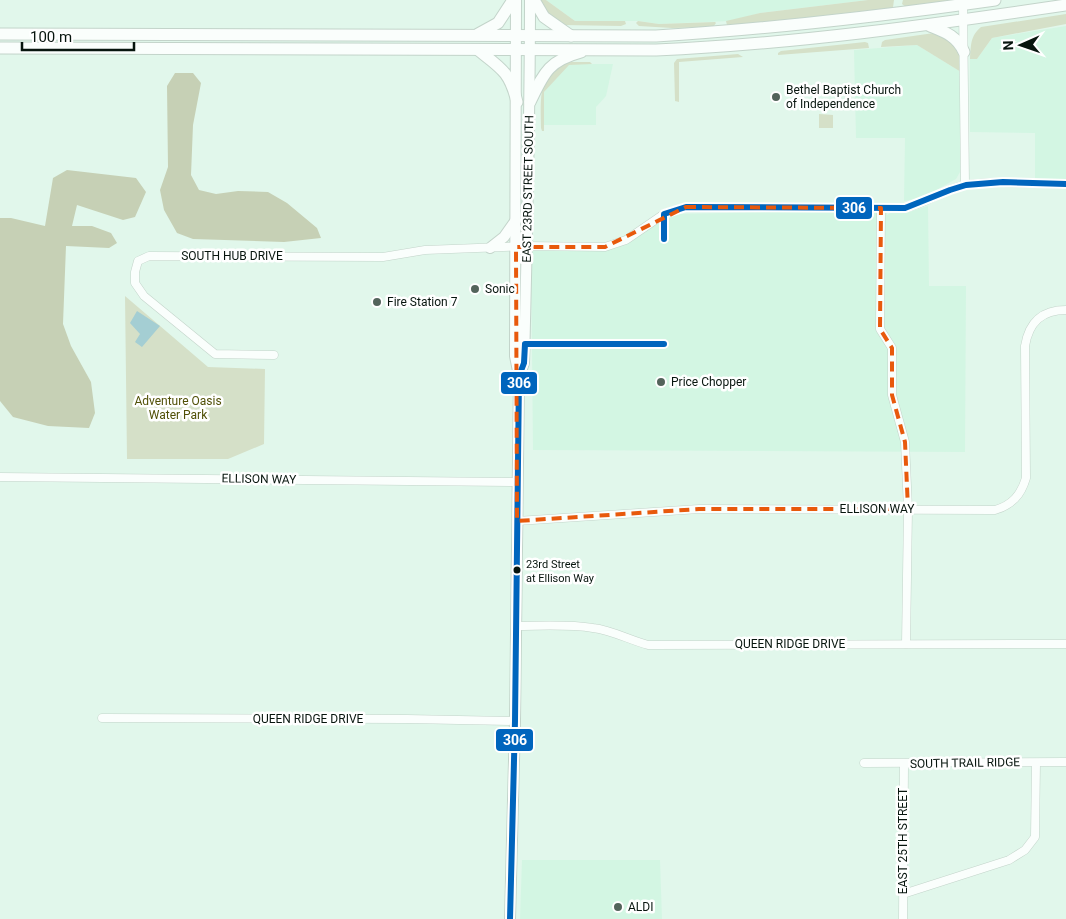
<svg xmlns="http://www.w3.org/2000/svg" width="1066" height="919" font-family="Roboto,sans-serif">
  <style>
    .built { fill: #d3f6e3 }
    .green { fill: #d5e0c8 }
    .forest { fill: #c6d0b5 }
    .water { fill: #a4ced3 }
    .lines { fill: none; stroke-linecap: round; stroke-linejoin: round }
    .minor-casing { stroke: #c3d4ca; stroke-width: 9 }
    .major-casing { stroke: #c3d4ca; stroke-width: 12 }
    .highway-casing { stroke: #c3d4ca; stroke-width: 13 }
    .minor { stroke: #fafefc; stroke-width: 8 }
    .major { stroke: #fafefc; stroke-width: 10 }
    .highway { stroke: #fafefc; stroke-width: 11 }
    .bus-1-casing { stroke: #fff; stroke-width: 10 }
    .bus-1 { stroke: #0065bd; stroke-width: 6 }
    .marked { fill: none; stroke: #e8590c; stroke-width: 4; stroke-dasharray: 10 6; stroke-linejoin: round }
    .poi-dot { fill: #53645b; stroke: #fff; stroke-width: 2 }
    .bus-dot { fill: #07150e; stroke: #fff; stroke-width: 2 }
    .labels { text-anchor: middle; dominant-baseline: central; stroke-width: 5; stroke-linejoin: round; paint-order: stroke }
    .bus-label { font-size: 11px; fill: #07150e; stroke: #fff; text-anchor: start }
    .poi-label { font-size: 12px; fill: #07150e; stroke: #fff; text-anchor: start }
    .street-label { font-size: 12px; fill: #07150e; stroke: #fff }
    .park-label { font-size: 12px; fill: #515007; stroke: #fff }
    .line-badge { stroke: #fff; stroke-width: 2 }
    .badge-label { font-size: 14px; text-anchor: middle; font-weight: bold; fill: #fff }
  </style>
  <rect width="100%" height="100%" fill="#e1f7eb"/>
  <g class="built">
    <polygon points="546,0 868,0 760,13 730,21 659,24 639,21 575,21"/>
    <polygon points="1066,26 1066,180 1035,179 1035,133 970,132 970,59 977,59 992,38"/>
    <polygon points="917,45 961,72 960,172 956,179 922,198 904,201 905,138 856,138 854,50"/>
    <polygon points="569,64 613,64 606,96 596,107 596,125 543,125 544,92"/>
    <polygon points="928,206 929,286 966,286 965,452 533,450 531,250 617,248 670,214 887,210 887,215 890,213 909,212"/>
    <polygon points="522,860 660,860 662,919 520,919"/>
  </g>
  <g class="green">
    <polygon points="538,0 546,0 575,21 625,21 626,24 621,26 563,25 553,20"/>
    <polygon points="868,0 894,0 893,7 890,9 730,26 727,25 726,21 760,13"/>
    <polygon points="903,0 951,0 906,7 902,4"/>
    <path d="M1066,14V24L992,38L977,59H970C971,46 970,36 981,27Z"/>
    <polygon points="638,21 659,24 715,22 716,23 713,27 672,28 639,26 636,23"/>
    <path d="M934,33C957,40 960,50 961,72L917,45L881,47L882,42L885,40Z"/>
    <polygon points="865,42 868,43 869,48 778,55 778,53 781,51"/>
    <polygon points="738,54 743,57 679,62 679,102 675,101 674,63 677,59"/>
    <path d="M571,62H590L592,64L569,65L544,92V131H542L541,128C541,101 536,68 571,62Z"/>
    <polygon points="819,114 833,115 833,128 819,128"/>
    <polygon points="125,296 208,367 265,369 264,444 228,459 127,459"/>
  </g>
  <g class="forest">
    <polygon points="175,73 193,73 201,83 193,125 191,175 199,190 216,194 238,191 268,192 287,203 317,228 321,238 284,242 193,239 177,233 164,210 160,190 168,167 167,86"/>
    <polygon points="67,170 136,178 146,192 135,217 123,220 77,205 72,226 92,226 111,233 117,243 109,248 66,246 63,324 71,346 91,382 95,413 89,428 48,426 13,417 0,401 0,218 11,218 45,226 53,178"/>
  </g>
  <polygon class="water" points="137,311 160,326 142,347 135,342 140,334 130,323"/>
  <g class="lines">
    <g class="minor-casing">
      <g id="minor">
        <polyline points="963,5 965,185"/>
        <polyline points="881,208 880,329 892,348 892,395 905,442 908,509 906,644"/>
        <path d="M274,355L215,354L144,296L135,283V272L138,261L149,256L383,257L425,250L526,246L605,247L626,240L664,214L686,207L905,208C927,203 944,189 966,185C998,180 1033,184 1066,184"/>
        <polyline points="0,477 518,482"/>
        <path d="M517,521L699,509L995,510C1012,505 1021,495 1026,478L1025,346C1029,322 1042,310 1066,310"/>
        <path d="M516,626C541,626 568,624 593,628C611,630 630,640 648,645L1066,644"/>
        <polyline points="102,718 407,719 515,721"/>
        <polyline points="864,763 1066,762"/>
        <polyline points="903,894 1009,860 1025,850 1035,837 1036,763"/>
        <polyline points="903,919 904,764"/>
      </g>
    </g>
    <g class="major-casing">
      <g id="major">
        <polyline points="490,248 504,237 516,220"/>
        <path d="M519,376L524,363C527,242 530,121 530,0"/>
        <polyline points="510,919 515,721 519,376 515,356 516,0"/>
      </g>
    </g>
    <g class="highway-casing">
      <g id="highway">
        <polyline points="534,0 544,17 571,36"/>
        <path d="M930,26C945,32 957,36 964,52"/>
        <path d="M0,34L656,36C770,29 882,16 995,0"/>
        <polyline points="478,34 498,23 513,0"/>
        <path d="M0,48L656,50C794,44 930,25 1066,5"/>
        <path d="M478,50C501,68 510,72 517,102"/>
        <path d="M530,102C544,73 548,61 581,52"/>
      </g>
    </g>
    <use href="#minor" class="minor"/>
    <use href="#major" class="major"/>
    <use href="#highway" class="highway"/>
    <g class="bus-1-casing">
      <g id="bus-1">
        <polyline points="664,239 664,214 686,207 905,208 950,190 966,185 1003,182 1066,184"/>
        <polyline points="510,919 515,721 519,376 524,363 525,344 664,344"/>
      </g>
    </g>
    <use href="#bus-1" class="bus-1"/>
  </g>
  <path class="marked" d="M686,207L881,208L880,329L892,348V395L905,442L908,509H699L517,521L516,247H605Z"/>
  <g class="poi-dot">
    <circle cx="776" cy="97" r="5"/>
    <circle cx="475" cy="289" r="5"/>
    <circle cx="377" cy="302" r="5"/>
    <circle cx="661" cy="382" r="5"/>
    <circle cx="618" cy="907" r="5"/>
  </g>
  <circle class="bus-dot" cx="517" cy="570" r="4.5"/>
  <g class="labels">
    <g class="bus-label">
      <text x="526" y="564">23rd Street<tspan x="526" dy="14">at Ellison Way</tspan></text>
    </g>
    <g class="poi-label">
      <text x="786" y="90">Bethel Baptist Church<tspan x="786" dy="14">of Independence</tspan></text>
      <text x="485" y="289">Sonic</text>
      <text x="387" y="302">Fire Station 7</text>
      <text x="671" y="382">Price Chopper</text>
      <text x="628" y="907">ALDI</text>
    </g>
    <g class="street-label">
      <text transform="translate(528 189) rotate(-89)">EAST 23RD STREET SOUTH</text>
      <text x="232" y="256">SOUTH HUB DRIVE</text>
      <text transform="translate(259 479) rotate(1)">ELLISON WAY</text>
      <text x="877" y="509">ELLISON WAY</text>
      <text x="790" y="644">QUEEN RIDGE DRIVE</text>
      <text x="308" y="719">QUEEN RIDGE DRIVE</text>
      <text transform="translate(965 763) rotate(-1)">SOUTH TRAIL RIDGE</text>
      <text transform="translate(903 841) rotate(-90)">EAST 25TH STREET</text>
    </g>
    <g class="park-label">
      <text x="178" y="401">Adventure Oasis<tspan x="178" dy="14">Water Park</tspan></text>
    </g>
  </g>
  <g class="line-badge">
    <rect x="835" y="196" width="38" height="24" rx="5" fill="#0065bd"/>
    <rect x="500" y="371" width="38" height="24" rx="5" fill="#0065bd"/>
    <rect x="495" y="728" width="39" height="24" rx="5" fill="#0065bd"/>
  </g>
  <g class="badge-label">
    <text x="854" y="213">306</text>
    <text x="519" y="388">306</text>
    <text x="515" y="745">306</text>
  </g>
  <g transform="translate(1021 45) rotate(268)" stroke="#ffffff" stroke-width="4" paint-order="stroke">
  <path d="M0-4L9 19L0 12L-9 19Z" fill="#07150e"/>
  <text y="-8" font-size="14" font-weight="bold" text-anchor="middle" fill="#07150e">N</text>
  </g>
  <path d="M22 42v8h112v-8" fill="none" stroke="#07150e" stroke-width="2.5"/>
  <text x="30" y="42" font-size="15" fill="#07150e" stroke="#ffffff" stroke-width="4" paint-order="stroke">100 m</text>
</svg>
